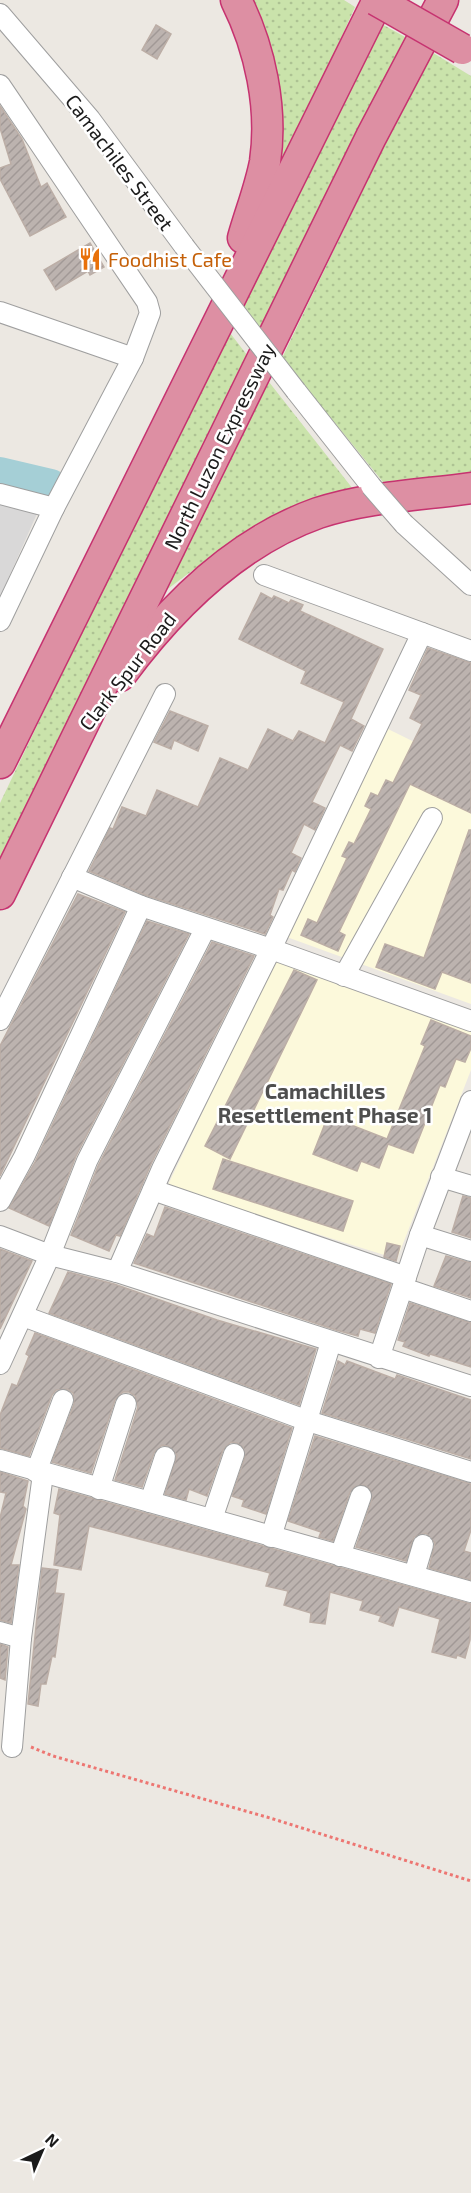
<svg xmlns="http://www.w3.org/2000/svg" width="471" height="2193" font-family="'Exo 2',sans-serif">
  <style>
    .residential { fill: #d9d8d8 }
    .education { fill: #fcf9db }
    .grass { fill: url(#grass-dots) }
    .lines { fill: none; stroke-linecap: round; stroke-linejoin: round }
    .river { stroke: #a5cfd6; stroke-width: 32 }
    .building { fill: url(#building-hatch); stroke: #bcaea6; stroke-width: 1.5 }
    .minor-casing { stroke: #9f9f9f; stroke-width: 22 }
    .highway-casing { stroke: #c63370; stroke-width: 33 }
    .path { stroke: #ed7672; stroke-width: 3; stroke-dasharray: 3 3; stroke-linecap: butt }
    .minor { stroke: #fff; stroke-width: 20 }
    .highway { stroke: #dd8fa3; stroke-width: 30 }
    .minor-bridge-casing { stroke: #9f9f9f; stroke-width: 22; stroke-linecap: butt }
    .highway-bridge-casing { stroke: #c63370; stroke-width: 33; stroke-linecap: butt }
    .minor-bridge { stroke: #fff; stroke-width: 20 }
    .highway-bridge { stroke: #dd8fa3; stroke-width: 30 }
    .labels { text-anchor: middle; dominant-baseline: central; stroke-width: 5; stroke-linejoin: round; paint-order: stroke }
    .street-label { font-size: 20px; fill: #1b1b1b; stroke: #fff }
    .food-label { font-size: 20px; fill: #c56008; stroke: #fff; text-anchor: start }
    .neighbourhood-label { font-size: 21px; font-weight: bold; fill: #4e4e4e; stroke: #fff }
  </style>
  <defs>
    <pattern id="grass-dots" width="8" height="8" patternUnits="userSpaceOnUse" patternTransform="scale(1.5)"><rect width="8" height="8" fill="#cae3ab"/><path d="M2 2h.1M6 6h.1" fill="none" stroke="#adc293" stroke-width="1.8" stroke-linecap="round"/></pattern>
    <pattern id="building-hatch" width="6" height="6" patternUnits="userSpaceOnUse" patternTransform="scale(1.5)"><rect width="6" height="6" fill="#bcb3af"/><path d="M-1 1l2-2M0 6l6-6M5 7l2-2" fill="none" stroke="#a19996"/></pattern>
  </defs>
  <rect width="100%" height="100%" fill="#ece8e2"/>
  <polygon class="residential" points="0,479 48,489 0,597"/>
  <g class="education">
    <polygon points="386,728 471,770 471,1004 284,936"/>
    <polygon points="277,955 471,1027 471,1070 397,1259 167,1187"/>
  </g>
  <g class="grass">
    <path d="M246,0H344L355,7L277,181C283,114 282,60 246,0Z"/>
    <polygon points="378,22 405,37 259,331 241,306"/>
    <polygon points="430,51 471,76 471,473 383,482 282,358"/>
    <polygon points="227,329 247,355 0,862 0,803"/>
    <path d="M269,382L353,489C280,503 219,551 161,594Z"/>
  </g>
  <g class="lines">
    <polyline class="river" points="0,473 51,485"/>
  </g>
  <g class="building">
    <polygon points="156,25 171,34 157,59 142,50"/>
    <polygon points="0,106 22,139 41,187 47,183 66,217 30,236 0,179 0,168 11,164 0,128"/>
    <polygon points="90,243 104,267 90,275 88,271 56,290 44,270"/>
    <polygon points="261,593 272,599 274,596 289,603 291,600 303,605 300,611 383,649 351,719 364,726 352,751 340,745 312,802 325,808 315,830 304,824 291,853 301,858 295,872 292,870 283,890 279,889 270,915 273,917 265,934 145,895 89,871 110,828 113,829 122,807 146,816 157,790 198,807 220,758 248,770 268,729 293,741 299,731 325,743 344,702 301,683 306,671 239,639"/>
    <polygon points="428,648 471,663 471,813 410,784 339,932 345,935 338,951 301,935 308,919 317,923 347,858 342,856 349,842 354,844 371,809 365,806 371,793 378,796 386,780 393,783 422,724 410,718 421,695 409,690"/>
    <polygon points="170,711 208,726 198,751 174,740 171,749 154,742"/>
    <polygon points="469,830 471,830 471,983 442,972 435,989 376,967 385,944 424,958"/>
    <polygon points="78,894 125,912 0,1176 0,1046"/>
    <polygon points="147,921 189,934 76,1156 49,1226 9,1208 35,1162"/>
    <polygon points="212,942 254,956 151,1164 120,1236 116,1235 109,1251 71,1235 98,1166"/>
    <polygon points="294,970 317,980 230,1159 205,1146"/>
    <polygon points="431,1020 471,1036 471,1048 465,1062 456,1059 445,1087 440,1085 413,1153 388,1144 379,1168 361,1161 357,1171 313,1154 328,1116 387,1139 425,1046 421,1044"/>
    <polygon points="223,1159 353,1201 343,1231 213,1189"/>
    <polygon points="463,1196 471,1198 471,1238 452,1232"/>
    <polygon points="165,1207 391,1284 375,1333 360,1329 358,1336 336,1330 134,1263 147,1234 154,1237"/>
    <polygon points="387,1243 400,1246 396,1261 384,1257"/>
    <polygon points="0,1249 32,1261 0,1329"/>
    <polygon points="446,1256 471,1263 471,1298 434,1286"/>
    <polygon points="68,1272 114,1284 217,1320 316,1349 299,1405 49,1313"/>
    <polygon points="410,1303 471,1323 471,1367 430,1354 429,1356 403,1346 405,1342 398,1340"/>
    <polygon points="35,1333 292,1428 266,1514 242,1506 244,1500 232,1496 245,1457 243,1447 237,1443 231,1442 223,1450 207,1496 189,1489 186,1500 165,1494 177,1455 168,1446 162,1445 154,1453 142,1487 115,1480 138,1407 135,1396 129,1392 123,1392 115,1400 91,1473 52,1462 74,1404 73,1393 67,1389 56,1390 52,1395 29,1456 0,1448 0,1415 12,1384 17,1386 29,1356 26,1354"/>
    <polygon points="338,1361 345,1365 347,1361 395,1379 397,1375 471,1400 471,1459 322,1413"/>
    <polygon points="315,1436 471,1484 471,1530 464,1551 471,1553 471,1580 429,1568 435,1543 426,1533 414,1537 406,1561 356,1547 372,1499 370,1489 364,1485 354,1487 350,1492 333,1541 319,1537 321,1532 288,1521"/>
    <polygon points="0,1472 28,1481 23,1506 26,1509 11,1565 19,1565 11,1623 0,1620 0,1518 6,1493 0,1492"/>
    <polygon points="59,1489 471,1604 470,1640 465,1658 457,1655 456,1658 432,1652 440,1619 399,1607 393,1626 379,1621 381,1616 360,1610 363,1601 330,1592 325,1624 310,1622 311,1613 284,1605 288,1591 266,1586 270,1573 89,1526 81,1570 54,1565 60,1515 54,1513"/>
    <polygon points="42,1568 58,1570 55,1593 64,1594 55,1657 52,1656 46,1684 41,1684 38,1706 28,1704"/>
    <polygon points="0,1644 8,1647 5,1680 0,1678"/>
  </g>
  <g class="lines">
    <g class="minor-casing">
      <g id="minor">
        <polyline points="0,14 90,119 184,246"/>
        <polyline points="0,85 147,302 150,313 133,358 54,508 0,621"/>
        <polyline points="0,312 133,358"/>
        <polyline points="296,391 371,486"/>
        <polyline points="0,494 54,508"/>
        <polyline points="404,524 471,585"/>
        <polyline points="264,575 471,651"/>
        <polyline points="72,877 141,906 271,949 471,1021"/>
        <polyline points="344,976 432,818"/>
        <polyline points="0,1020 165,694"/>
        <polyline points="441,1177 471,1186"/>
        <polyline points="153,1190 406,1277"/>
        <polyline points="0,1201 24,1157 141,906"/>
        <polyline points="420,1235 471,1251"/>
        <polyline points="0,1236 50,1255 117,1272 471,1386"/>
        <polyline points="117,1272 162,1169 271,949 422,633"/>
        <polyline points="403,1288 471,1311"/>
        <polyline points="23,1316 308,1421 471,1472"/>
        <polyline points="379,1358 420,1235 471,1101"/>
        <polyline points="0,1364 50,1255 87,1161 205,929"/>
        <polyline points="0,1460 471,1592"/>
        <polyline points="36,1472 63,1400"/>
        <polyline points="99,1489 126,1404"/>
        <polyline points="150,1502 165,1457"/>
        <polyline points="212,1519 234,1454"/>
        <polyline points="271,1537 331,1342"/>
        <polyline points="340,1556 361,1496"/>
        <polyline points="414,1575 423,1545"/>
        <polyline points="0,1632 21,1638"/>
        <polyline points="12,1747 21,1638 43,1474"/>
      </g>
    </g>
    <g class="highway-casing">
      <g id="highway">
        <path d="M236,0C260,48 273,108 265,162C260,188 250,213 243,238"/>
        <path d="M120,676C170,608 236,542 318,513C366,497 421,495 471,488"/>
        <polyline points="0,763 378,0"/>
        <polyline points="0,894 371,137 443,0"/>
      </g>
    </g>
    <polyline class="path" points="31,1747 53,1756 270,1818 471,1881"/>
    <use href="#minor" class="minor"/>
    <use href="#highway" class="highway"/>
    <g class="minor-bridge-casing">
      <g id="minor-bridge">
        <polyline points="184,246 296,391"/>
        <polyline points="371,486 404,524"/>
      </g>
    </g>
    <g class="highway-bridge-casing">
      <polyline id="highway-bridge" points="376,0 462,49"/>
    </g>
    <use href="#minor-bridge" class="minor-bridge"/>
    <use href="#highway-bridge" class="highway-bridge"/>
  </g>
  <defs>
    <g id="restaurant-bare" transform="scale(1.8)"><path d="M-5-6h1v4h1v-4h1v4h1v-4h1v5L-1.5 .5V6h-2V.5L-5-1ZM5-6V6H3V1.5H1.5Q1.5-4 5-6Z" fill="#e8710a" stroke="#fff" stroke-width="2.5" paint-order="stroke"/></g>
  </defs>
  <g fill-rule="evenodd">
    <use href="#restaurant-bare" x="90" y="259"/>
  </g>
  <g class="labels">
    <g class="street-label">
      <text transform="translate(120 162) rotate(53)">Camachiles Street</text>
      <text transform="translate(219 446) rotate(-64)">North Luzon Expressway</text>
      <text transform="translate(127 671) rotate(-52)">Clark Spur Road</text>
    </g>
    <g class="food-label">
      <text x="108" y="259">Foodhist Cafe</text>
    </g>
    <g class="neighbourhood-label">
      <text x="325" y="1090">Camachilles<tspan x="325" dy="24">Resettlement Phase 1</tspan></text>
    </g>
  </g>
  <g transform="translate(42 2151) rotate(44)" stroke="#ffffff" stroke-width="4.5" paint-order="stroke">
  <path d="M0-4.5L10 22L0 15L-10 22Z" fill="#1b1b1b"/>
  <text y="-9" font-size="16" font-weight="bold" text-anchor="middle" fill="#1b1b1b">N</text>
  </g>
</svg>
